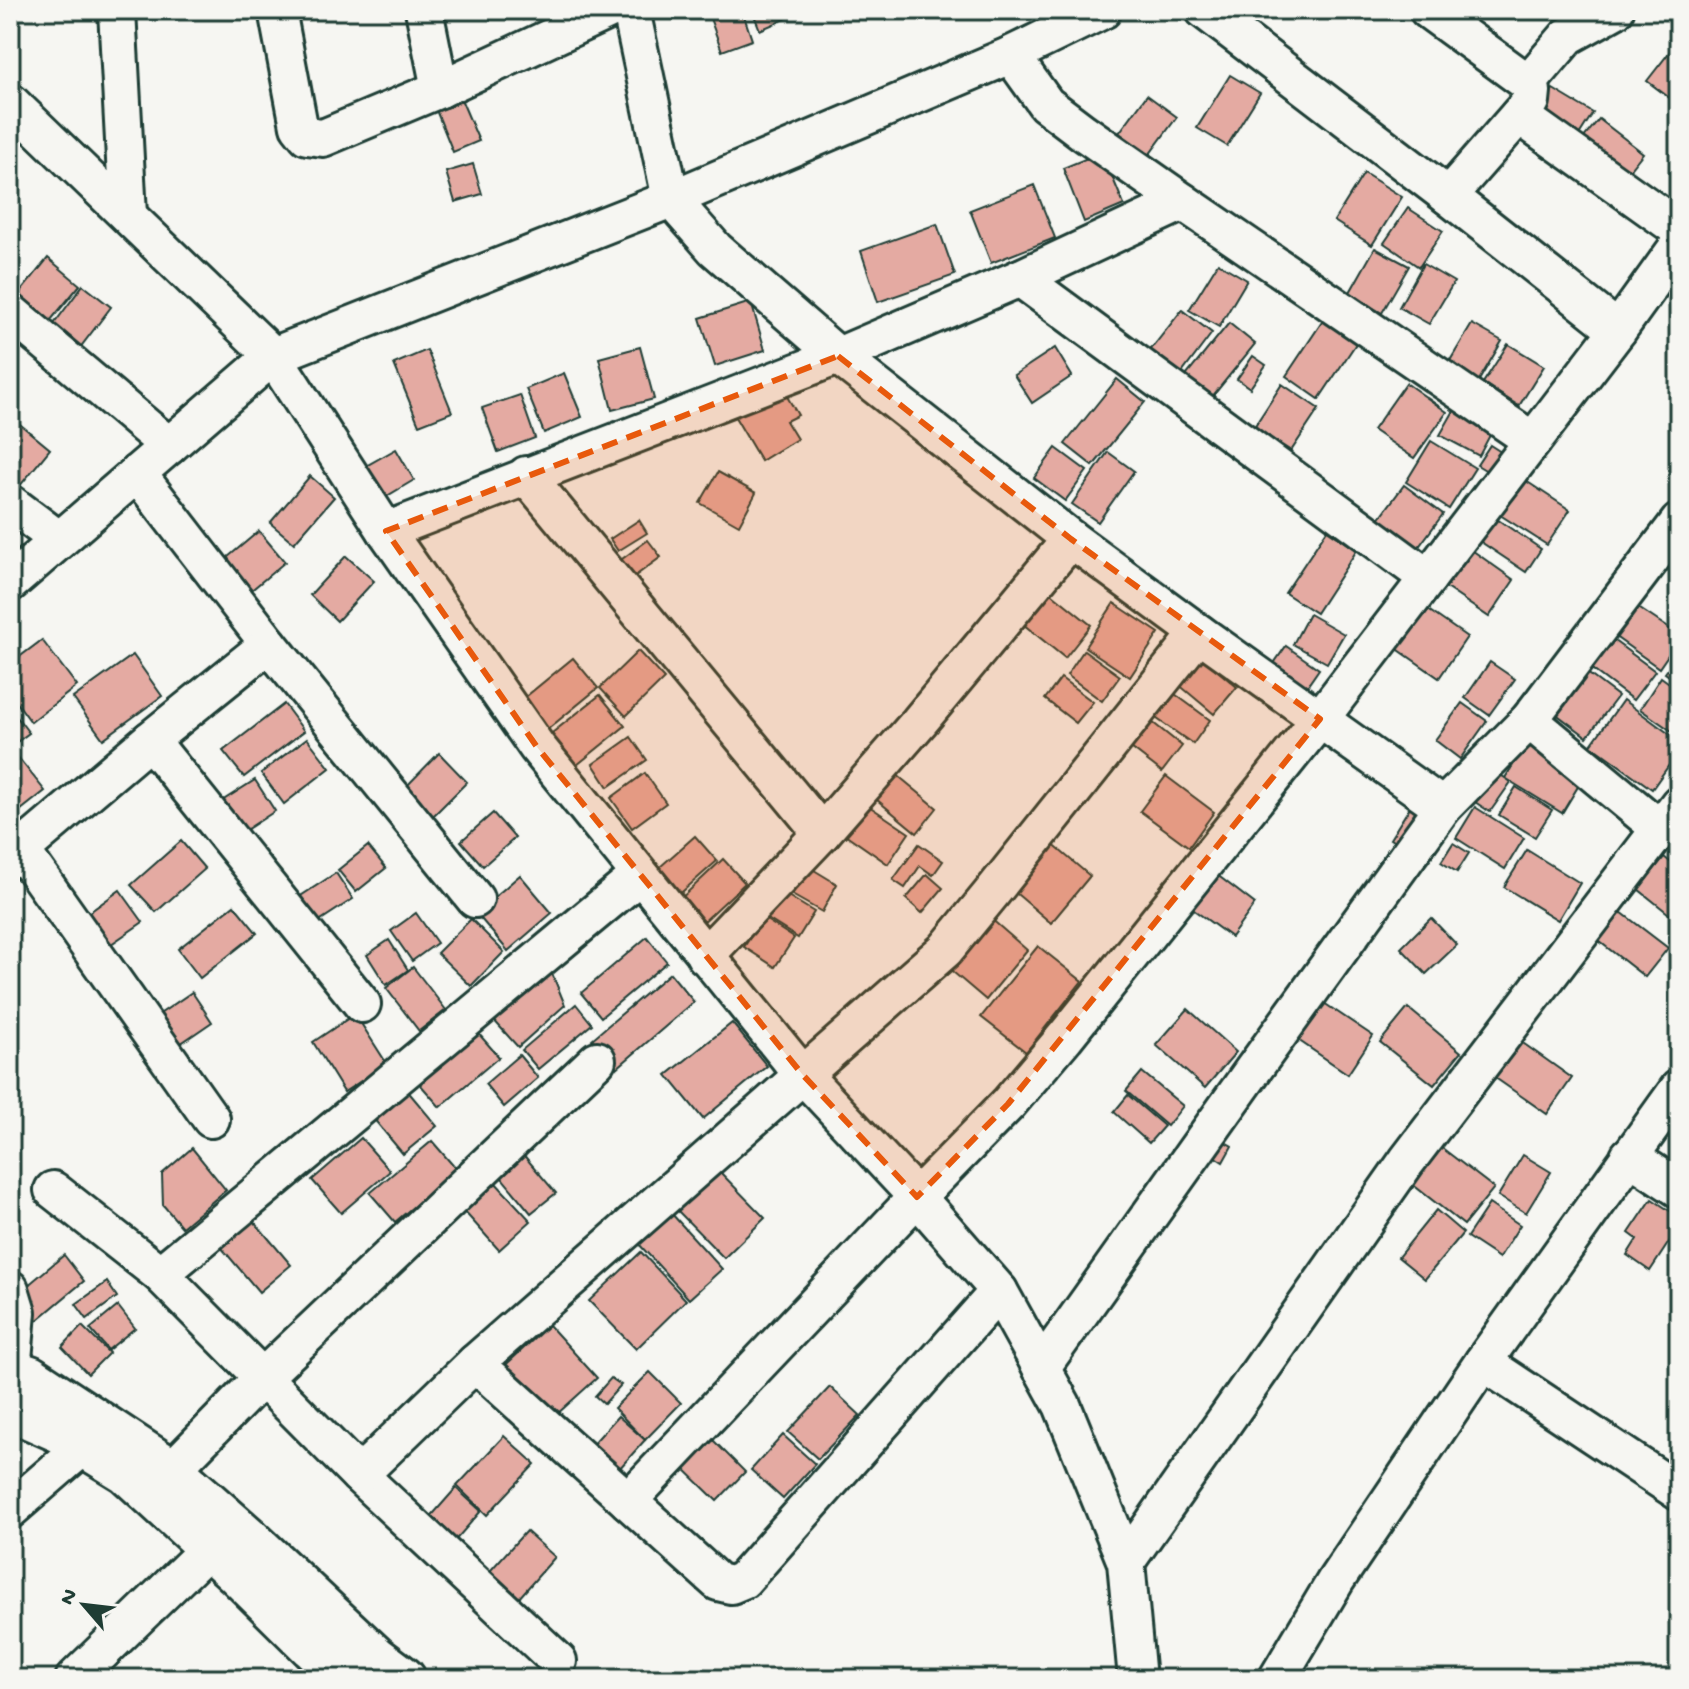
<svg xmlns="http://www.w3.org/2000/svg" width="1689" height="1689" font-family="'Gochi Hand',sans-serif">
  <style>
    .building { fill: #e4aaa2; stroke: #1f3d34; stroke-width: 2 }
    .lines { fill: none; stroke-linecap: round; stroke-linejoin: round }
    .street-casing { stroke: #1f3d34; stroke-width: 42 }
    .secondary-casing { stroke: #1f3d34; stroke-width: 50 }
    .street { stroke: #f6f6f2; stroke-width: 36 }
    .secondary { stroke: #f6f6f2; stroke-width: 44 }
    .marked { fill: #e8590c; fill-opacity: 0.2; stroke: #e8590c; stroke-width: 6; stroke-dasharray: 16 10; stroke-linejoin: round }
  </style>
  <rect width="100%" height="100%" fill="#f6f6f2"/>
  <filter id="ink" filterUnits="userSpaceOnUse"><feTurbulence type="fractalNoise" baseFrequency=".0125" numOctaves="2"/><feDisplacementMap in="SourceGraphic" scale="16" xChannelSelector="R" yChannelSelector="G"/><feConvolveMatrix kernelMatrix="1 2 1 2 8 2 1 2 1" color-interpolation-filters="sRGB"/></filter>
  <g filter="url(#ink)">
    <g class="building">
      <polygon points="519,10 545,10 523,20"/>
      <polygon points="707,10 742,10 752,40 722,51"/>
      <polygon points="752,10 787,10 790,17 760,30"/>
      <polygon points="1679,40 1679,105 1647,81"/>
      <polygon points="1230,75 1260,93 1227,146 1197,128"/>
      <polygon points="1553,89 1593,113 1574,143 1535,119"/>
      <polygon points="1147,95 1177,117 1149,155 1119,133"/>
      <polygon points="461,99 479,141 453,152 436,110"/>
      <polygon points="1599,119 1643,153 1619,183 1575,149"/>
      <polygon points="1102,152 1124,205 1084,222 1063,168"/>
      <polygon points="473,164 482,194 455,202 446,172"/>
      <polygon points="1364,173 1402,197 1372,245 1334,221"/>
      <polygon points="1034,185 1055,238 991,263 970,210"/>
      <polygon points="1408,208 1443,231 1419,267 1384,243"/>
      <polygon points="937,224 955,275 878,302 861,251"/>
      <polygon points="1375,248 1409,266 1382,313 1349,294"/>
      <polygon points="48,258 80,285 41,332 10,305"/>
      <polygon points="1218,263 1247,280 1219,327 1189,310"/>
      <polygon points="1423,264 1454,282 1429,324 1399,307"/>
      <polygon points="83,285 111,307 76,353 48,332"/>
      <polygon points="751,302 765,350 715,366 700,318"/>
      <polygon points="1182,310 1212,333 1179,377 1148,353"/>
      <polygon points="1324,319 1357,342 1319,399 1286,376"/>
      <polygon points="1229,323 1255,344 1212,397 1186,376"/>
      <polygon points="1472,324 1502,341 1478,382 1448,364"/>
      <polygon points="1508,344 1544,366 1519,406 1483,383"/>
      <polygon points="640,347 654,399 612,410 599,358"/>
      <polygon points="1055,348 1072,376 1032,403 1014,375"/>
      <polygon points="427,350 452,412 419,425 394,364"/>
      <polygon points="1253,356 1266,365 1250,388 1237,379"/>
      <polygon points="564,373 582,417 544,433 526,389"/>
      <polygon points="1117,379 1145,402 1093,466 1065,444"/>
      <polygon points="1406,383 1447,412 1414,458 1373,430"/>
      <polygon points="1282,384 1319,409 1291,451 1254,427"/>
      <polygon points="782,388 798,415 786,421 797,439 761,461 735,417"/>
      <polygon points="520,395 535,438 498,452 482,408"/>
      <polygon points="1460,400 1498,420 1479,456 1440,435"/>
      <polygon points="10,416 50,449 15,492 10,489"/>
      <polygon points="1431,441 1475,468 1449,509 1406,482"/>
      <polygon points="1490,445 1504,454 1492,474 1477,465"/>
      <polygon points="1056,448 1087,471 1065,501 1034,478"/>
      <polygon points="396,449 414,480 377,502 359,470"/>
      <polygon points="1108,452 1134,471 1098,522 1072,504"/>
      <polygon points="718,472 756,493 739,525 700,503"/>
      <polygon points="310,476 334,497 294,543 270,523"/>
      <polygon points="1520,477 1570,510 1547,545 1497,513"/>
      <polygon points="1404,485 1443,514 1412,556 1373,527"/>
      <polygon points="1491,515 1541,549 1526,572 1475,538"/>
      <polygon points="639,520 647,533 618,551 610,539"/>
      <polygon points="1327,530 1357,550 1316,613 1285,593"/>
      <polygon points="259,531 285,562 248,593 222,562"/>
      <polygon points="648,540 661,557 631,579 618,562"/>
      <polygon points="1469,548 1514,580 1489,617 1443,586"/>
      <polygon points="346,556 374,581 337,621 310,595"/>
      <polygon points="1049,591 1091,625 1065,658 1023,624"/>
      <polygon points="1628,601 1679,635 1679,639 1659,668 1607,631"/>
      <polygon points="1114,603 1159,633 1130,677 1085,647"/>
      <polygon points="1424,607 1467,637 1439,678 1396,648"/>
      <polygon points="1309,614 1344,634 1327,663 1293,644"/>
      <polygon points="1602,632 1655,671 1633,700 1581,661"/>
      <polygon points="42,640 77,686 31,722 10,693 10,664"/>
      <polygon points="1286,646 1319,669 1301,695 1268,672"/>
      <polygon points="1084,650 1120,676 1102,701 1067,675"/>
      <polygon points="638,651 664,679 626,716 600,688"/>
      <polygon points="1679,654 1679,683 1665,673"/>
      <polygon points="133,655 162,696 103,739 73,698"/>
      <polygon points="1201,657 1237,687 1214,714 1178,684"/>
      <polygon points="573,658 598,688 548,729 523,699"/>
      <polygon points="1490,662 1515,679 1489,715 1465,698"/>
      <polygon points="1578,666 1618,696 1587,737 1547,707"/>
      <polygon points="1661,677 1679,690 1679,736 1640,709"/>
      <polygon points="1061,678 1093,702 1076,723 1045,699"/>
      <polygon points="1168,689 1210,720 1193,744 1150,714"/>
      <polygon points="600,695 625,726 572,769 547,737"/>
      <polygon points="1623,700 1679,741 1679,751 1652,789 1591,745"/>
      <polygon points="1462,703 1487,721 1460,759 1435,740"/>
      <polygon points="284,704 304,731 244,777 223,751"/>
      <polygon points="10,708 29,733 10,747"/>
      <polygon points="1152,722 1182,746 1162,772 1131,748"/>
      <polygon points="1532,735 1588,770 1562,813 1505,778"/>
      <polygon points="631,737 647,760 608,787 593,764"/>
      <polygon points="307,738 330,768 284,804 261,773"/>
      <polygon points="13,751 45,791 11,818 10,754"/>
      <polygon points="439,753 467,782 427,822 399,794"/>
      <polygon points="1496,772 1511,782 1490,812 1475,802"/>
      <polygon points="645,773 666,803 632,828 611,798"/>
      <polygon points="896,774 937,808 917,833 876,799"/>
      <polygon points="1166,776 1214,812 1189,847 1140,811"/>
      <polygon points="255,780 275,811 232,839 211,808"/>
      <polygon points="1516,787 1552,810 1535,837 1499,815"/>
      <polygon points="863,802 909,833 888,864 842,832"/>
      <polygon points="1410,807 1427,818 1407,850 1390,839"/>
      <polygon points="1475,807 1524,838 1505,869 1456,838"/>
      <polygon points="493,813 515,838 483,866 461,841"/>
      <polygon points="695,836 717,861 674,899 652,874"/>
      <polygon points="181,841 205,869 156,912 131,885"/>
      <polygon points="1051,843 1090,876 1051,923 1011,889"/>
      <polygon points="1453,843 1469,853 1457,872 1441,862"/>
      <polygon points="919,844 943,861 933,875 920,866 905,888 893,880"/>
      <polygon points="368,846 386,868 356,892 338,870"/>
      <polygon points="1527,850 1580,883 1558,920 1504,887"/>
      <polygon points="1664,857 1679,869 1679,922 1638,889"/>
      <polygon points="723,859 745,883 699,926 677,902"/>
      <polygon points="809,867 837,884 822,912 792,895"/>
      <polygon points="1212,871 1255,904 1231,937 1187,905"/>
      <polygon points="336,873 353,899 310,927 293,901"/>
      <polygon points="927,874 943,888 922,913 906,899"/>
      <polygon points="520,875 552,913 508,951 476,913"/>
      <polygon points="120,890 143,922 98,953 76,922"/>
      <polygon points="783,893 814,912 798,938 766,918"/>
      <polygon points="234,905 257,933 200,978 178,949"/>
      <polygon points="1617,909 1668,948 1645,977 1595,938"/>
      <polygon points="416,913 437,943 412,961 391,931"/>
      <polygon points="989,917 1027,950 986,1000 947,967"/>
      <polygon points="763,918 794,938 775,967 744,947"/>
      <polygon points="1431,918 1457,945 1426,974 1401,948"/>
      <polygon points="471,919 504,952 471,986 437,953"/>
      <polygon points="647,937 667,962 601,1017 581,993"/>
      <polygon points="389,940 408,970 386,985 367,955"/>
      <polygon points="1038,946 1082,981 1026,1052 981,1017"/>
      <polygon points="549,966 565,1005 518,1047 491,1017"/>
      <polygon points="413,967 446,1010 419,1031 386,988"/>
      <polygon points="670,973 694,1002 617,1068 592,1039"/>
      <polygon points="192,992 212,1022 168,1052 148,1022"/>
      <polygon points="1321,1001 1373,1036 1348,1074 1295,1038"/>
      <polygon points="576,1004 592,1024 538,1069 522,1050"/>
      <polygon points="1408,1008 1461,1052 1434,1085 1380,1042"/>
      <polygon points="1188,1009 1236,1052 1205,1088 1156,1045"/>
      <polygon points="355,1014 387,1064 344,1092 313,1042"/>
      <polygon points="732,1023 767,1066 703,1119 667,1075"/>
      <polygon points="478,1033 499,1057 440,1107 419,1083"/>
      <polygon points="1520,1041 1572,1078 1547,1114 1494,1077"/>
      <polygon points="519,1055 538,1078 504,1107 485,1084"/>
      <polygon points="1142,1072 1183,1106 1167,1126 1126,1091"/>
      <polygon points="406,1089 437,1126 403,1154 373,1118"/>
      <polygon points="1128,1095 1164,1126 1149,1143 1114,1112"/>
      <polygon points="361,1138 390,1171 341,1213 312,1180"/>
      <polygon points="1218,1138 1232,1146 1223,1162 1209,1153"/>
      <polygon points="432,1141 457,1170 395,1222 370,1193"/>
      <polygon points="192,1148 226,1190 182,1227 163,1205 162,1174"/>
      <polygon points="1442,1148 1494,1188 1464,1225 1412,1184"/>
      <polygon points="521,1152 556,1193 531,1213 497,1172"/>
      <polygon points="1523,1155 1551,1172 1526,1213 1498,1196"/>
      <polygon points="717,1169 765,1218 724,1258 676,1209"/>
      <polygon points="494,1181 531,1221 499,1250 462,1209"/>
      <polygon points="1652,1199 1679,1217 1679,1227 1650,1271 1627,1255 1637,1239 1629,1233"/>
      <polygon points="1489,1204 1520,1225 1499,1258 1467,1237"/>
      <polygon points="1436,1210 1463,1233 1425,1279 1398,1257"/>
      <polygon points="671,1213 722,1269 689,1299 638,1243"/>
      <polygon points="253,1220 291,1265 259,1292 221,1247"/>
      <polygon points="641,1252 686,1300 636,1349 589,1301"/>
      <polygon points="64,1255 84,1281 35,1322 14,1297"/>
      <polygon points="107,1282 117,1297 87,1319 76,1304"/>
      <polygon points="118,1306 135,1328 108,1350 90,1329"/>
      <polygon points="549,1325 597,1378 546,1424 498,1372"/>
      <polygon points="82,1326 109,1353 88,1374 62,1347"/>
      <polygon points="650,1372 681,1403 645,1440 614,1408"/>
      <polygon points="611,1378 621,1385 604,1404 595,1396"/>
      <polygon points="830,1387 860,1415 818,1459 788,1432"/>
      <polygon points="618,1416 645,1440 609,1480 582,1456"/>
      <polygon points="708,1435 745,1472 717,1501 679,1464"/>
      <polygon points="783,1435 815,1464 783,1499 751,1470"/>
      <polygon points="504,1436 535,1464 487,1515 457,1486"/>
      <polygon points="456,1488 481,1511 445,1552 420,1529"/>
      <polygon points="526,1531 555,1557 511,1607 482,1580"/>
    </g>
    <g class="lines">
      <g class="street-casing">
        <g id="street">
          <polyline points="117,10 128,215"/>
          <polyline points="277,10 299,126 307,136 323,138 440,89 610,10"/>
          <polyline points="424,10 440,89"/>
          <polyline points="631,10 671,199 715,249 838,356 1071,539 1199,633 1443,807"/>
          <polyline points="1204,10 1448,196 1618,330"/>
          <polyline points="1428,10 1528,83 1532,91 1531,101 1448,196"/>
          <polyline points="1011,55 1046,104 1083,132 1183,202 1533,441"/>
          <polyline points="1528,83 1568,36 1615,10"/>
          <polyline points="10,102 273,356 386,531 537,747 802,1074 917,1197 999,1291 1062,1405 1126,1562 1137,1679"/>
          <polyline points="1519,115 1679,229"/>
          <polyline points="1020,278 1428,578"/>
          <polyline points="10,312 169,446"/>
          <polyline points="137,473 269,644 475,899"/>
          <polyline points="526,475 822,833"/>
          <polyline points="10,503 59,540"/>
          <polyline points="386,531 838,356 1020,278 1183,202"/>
          <polyline points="10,583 273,356 671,199 1011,55 1103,10"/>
          <polyline points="1529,720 1659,828"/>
          <polyline points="150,740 362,1004"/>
          <polyline points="21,850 211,1119"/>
          <polyline points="10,859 150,740 269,644"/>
          <polyline points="705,956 822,833 919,722 1071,539"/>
          <polyline points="1629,1156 1679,1189"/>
          <polyline points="53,1190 160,1274 359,1475 558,1661"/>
          <polyline points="160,1274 639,876"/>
          <polyline points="10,1289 17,1312 12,1372"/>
          <polyline points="1483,1362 1679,1492"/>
          <polyline points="475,1363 718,1582 731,1585 743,1580 999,1291"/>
          <polyline points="1041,1368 1253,1070 1443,807 1529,720 1679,522"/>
          <polyline points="171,1471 263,1377 597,1060"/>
          <polyline points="359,1475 475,1363 945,950 991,894 1199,633"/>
          <polyline points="628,1501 917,1197 1008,1104 1065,1037 1320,719 1618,330 1679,245"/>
          <polyline points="10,1510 85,1445"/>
          <polyline points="1126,1562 1407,1161 1679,804"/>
          <polyline points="74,1679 229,1529"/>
          <polyline points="1277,1679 1336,1580 1483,1362 1679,1088"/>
        </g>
      </g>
      <g class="secondary-casing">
        <g id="secondary">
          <polyline points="10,1371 30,1378 171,1471 247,1538 375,1658 403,1679"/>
          <polyline points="10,1408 62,1431 127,1471 237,1572 312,1646 350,1679"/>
        </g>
      </g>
      <use href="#street" class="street"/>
      <use href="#secondary" class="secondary"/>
    </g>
  </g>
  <path class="marked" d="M838,356L1071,539L1320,719L1008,1104L917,1197L802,1074L537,747L386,531Z"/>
  <rect width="1689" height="1689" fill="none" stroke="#f6f6f2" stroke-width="40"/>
  <rect x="20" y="20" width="1649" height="1649" fill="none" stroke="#1f3d34" stroke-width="3" filter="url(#ink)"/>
  <g transform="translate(84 1605) rotate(298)" stroke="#f6f6f2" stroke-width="6" paint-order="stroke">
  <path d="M0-6L14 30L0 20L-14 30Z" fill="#1f3d34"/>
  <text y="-12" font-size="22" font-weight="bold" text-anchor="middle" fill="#1f3d34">N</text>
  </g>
</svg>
